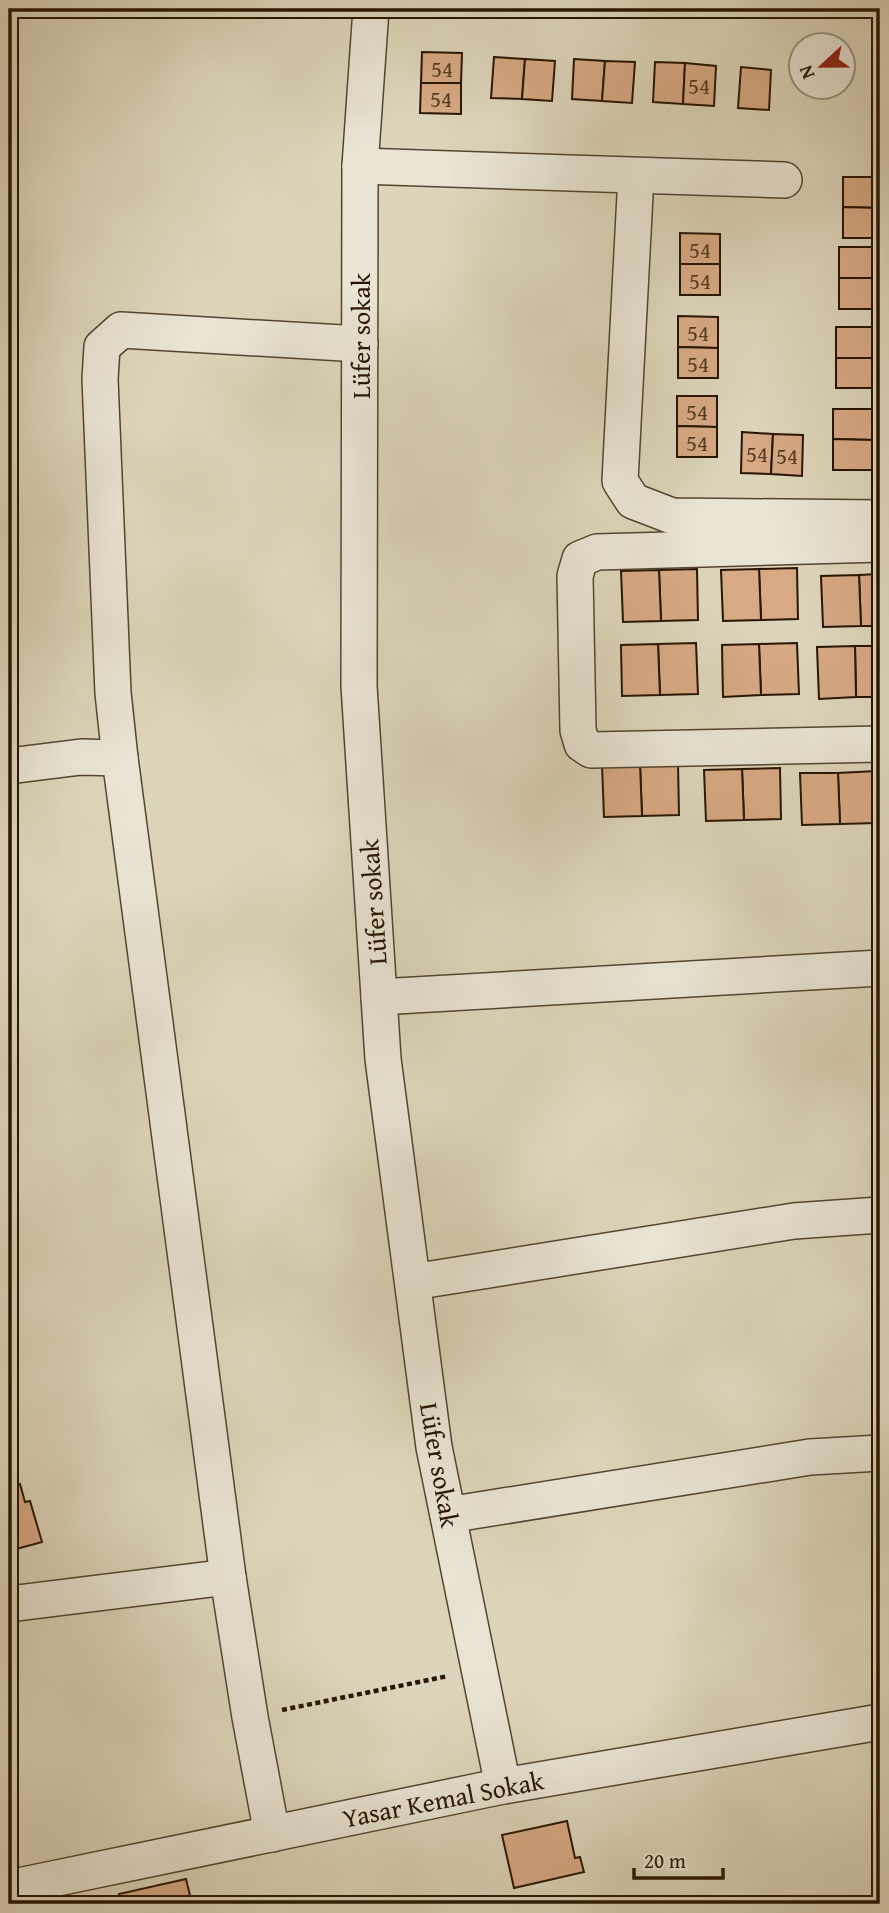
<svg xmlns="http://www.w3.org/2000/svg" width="889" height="1913" font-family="'Gentium Book Plus',serif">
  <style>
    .building { fill: #d7a984; stroke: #271501; stroke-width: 2 }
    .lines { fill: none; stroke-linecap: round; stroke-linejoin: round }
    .minor-casing { stroke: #544530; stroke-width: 38 }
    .path { stroke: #271501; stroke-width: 4.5; stroke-dasharray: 5 3.5; stroke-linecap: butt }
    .minor { stroke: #e9e4d3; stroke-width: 35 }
    .labels { text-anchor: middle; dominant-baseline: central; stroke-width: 7; stroke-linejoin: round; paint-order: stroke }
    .number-label { font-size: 23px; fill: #533a22 }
    .street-label { font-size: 26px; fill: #271501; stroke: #e9e4d3 }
  </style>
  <rect width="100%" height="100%" fill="#ddd5bb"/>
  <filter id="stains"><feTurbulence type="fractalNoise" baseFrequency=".00286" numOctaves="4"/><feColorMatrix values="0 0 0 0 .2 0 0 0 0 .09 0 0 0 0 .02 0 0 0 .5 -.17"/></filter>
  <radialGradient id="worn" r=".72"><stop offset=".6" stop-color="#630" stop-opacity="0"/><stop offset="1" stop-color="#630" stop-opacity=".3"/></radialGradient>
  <g class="building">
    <polygon points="422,52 462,53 461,83 421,83"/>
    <polygon points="494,57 525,59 522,99 491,98"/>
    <polygon points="525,59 555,61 552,101 522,99"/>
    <polygon points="574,59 605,61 602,101 572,99"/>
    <polygon points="605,61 635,62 632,103 602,101"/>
    <polygon points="655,62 685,63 683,104 653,102"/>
    <polygon points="685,63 716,66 714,106 683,104"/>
    <polygon points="741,67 771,70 769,110 738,108"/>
    <polygon points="421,83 461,83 461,114 420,113"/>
    <polygon points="843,177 880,177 880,208 843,207"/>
    <polygon points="843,207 880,208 880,238 843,238"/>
    <polygon points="680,233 720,234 720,264 680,264"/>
    <rect x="839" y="247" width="40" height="31"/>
    <rect x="680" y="264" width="40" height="31"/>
    <rect x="839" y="278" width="40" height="31"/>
    <polygon points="678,316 718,317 718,348 678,347"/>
    <rect x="836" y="327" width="40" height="31"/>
    <polygon points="678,347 718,348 718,378 678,378"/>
    <rect x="836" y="358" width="40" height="30"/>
    <polygon points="677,396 717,396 717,427 677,426"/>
    <polygon points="833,409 873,409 873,440 833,439"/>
    <polygon points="677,426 717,427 717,457 677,457"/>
    <polygon points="742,432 773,434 771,474 741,473"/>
    <polygon points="773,434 803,435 802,476 771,474"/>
    <polygon points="833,439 873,440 873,470 833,470"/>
    <polygon points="797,568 798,619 761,620 759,569"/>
    <polygon points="697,569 698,620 661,621 659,570"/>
    <polygon points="759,569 761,620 723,621 721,570"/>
    <polygon points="659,570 661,621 623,622 621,571"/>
    <polygon points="880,574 880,626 861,626 859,575"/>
    <polygon points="859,575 861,626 823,627 821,576"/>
    <polygon points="696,643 698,694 660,695 658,644"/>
    <polygon points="797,643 799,694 761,695 759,644"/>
    <polygon points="658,644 660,695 622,696 621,645"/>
    <polygon points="759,644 761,695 723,697 722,645"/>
    <polygon points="855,646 880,646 880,697 856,697"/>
    <polygon points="855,646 856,697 819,699 817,647"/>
    <polygon points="678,763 679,815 642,816 640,764"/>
    <polygon points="640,764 642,816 604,817 602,765"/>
    <polygon points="780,768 781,819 744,820 742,769"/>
    <polygon points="742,769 744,820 706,821 704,770"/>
    <polygon points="876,771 877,823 840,824 838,773"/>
    <polygon points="800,773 838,773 840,824 802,825"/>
    <polygon points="20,1484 25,1502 30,1501 42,1542 9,1551 9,1487"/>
    <polygon points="567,1821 575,1858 580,1857 584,1872 514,1888 502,1835"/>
    <polygon points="186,1879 192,1904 121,1904 119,1894"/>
  </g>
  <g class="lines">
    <g class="minor-casing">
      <g id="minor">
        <polyline points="371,9 360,166 359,686 383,1059 434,1447 503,1786"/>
        <polyline points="360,166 784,180"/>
        <polyline points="636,176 620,481 633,501 672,516 880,518"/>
        <polyline points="880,544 597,552 580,559 575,576 578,730 582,744 591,750 880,744"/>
        <polyline points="120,758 228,1577 250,1717 272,1834"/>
        <polyline points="9,766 81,757 120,758 113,693 100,379 102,347 121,330 360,344"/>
        <polyline points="379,997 880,968"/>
        <polyline points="413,1282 794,1221 880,1215"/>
        <polyline points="448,1515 810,1457 880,1453"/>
        <polyline points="9,1604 228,1577"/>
        <polyline points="9,1888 503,1786 880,1722"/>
      </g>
    </g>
    <polyline class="path" points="282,1710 448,1676"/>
    <use href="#minor" class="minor"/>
  </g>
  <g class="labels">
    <g class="number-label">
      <text x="442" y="68">54</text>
      <text x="699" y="85">54</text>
      <text x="441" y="98">54</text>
      <text x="700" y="249">54</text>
      <text x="700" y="280">54</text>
      <text x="698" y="332">54</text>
      <text x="698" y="363">54</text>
      <text x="697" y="411">54</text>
      <text x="697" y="442">54</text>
      <text x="757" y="453">54</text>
      <text x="787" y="455">54</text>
    </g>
    <g class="street-label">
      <text transform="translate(360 336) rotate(-90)">Lüfer sokak</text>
      <text transform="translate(373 902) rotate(-94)">Lüfer sokak</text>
      <text transform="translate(440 1465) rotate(80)">Lüfer sokak</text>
      <text transform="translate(443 1799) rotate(-11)">Yasar Kemal Sokak</text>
    </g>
  </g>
  <rect width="889" height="1913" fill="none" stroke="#ddd5bb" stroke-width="35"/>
  <rect x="10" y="10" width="868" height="1892" fill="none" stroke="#271501" stroke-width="3.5"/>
  <rect x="18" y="18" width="854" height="1878" fill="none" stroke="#271501" stroke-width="2"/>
  <g transform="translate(822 66) rotate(248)"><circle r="33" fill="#e9e4d3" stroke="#9b917f" stroke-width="2"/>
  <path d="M0-5L12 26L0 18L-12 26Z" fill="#8f2418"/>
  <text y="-10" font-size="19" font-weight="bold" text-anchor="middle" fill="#271501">N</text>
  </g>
  <path d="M634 1868v10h89v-10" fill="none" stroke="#271501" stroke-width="3.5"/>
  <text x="644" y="1868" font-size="21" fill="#271501" stroke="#e9e4d3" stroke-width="5" paint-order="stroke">20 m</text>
  <rect width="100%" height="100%" filter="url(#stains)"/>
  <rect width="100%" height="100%" fill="url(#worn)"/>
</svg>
